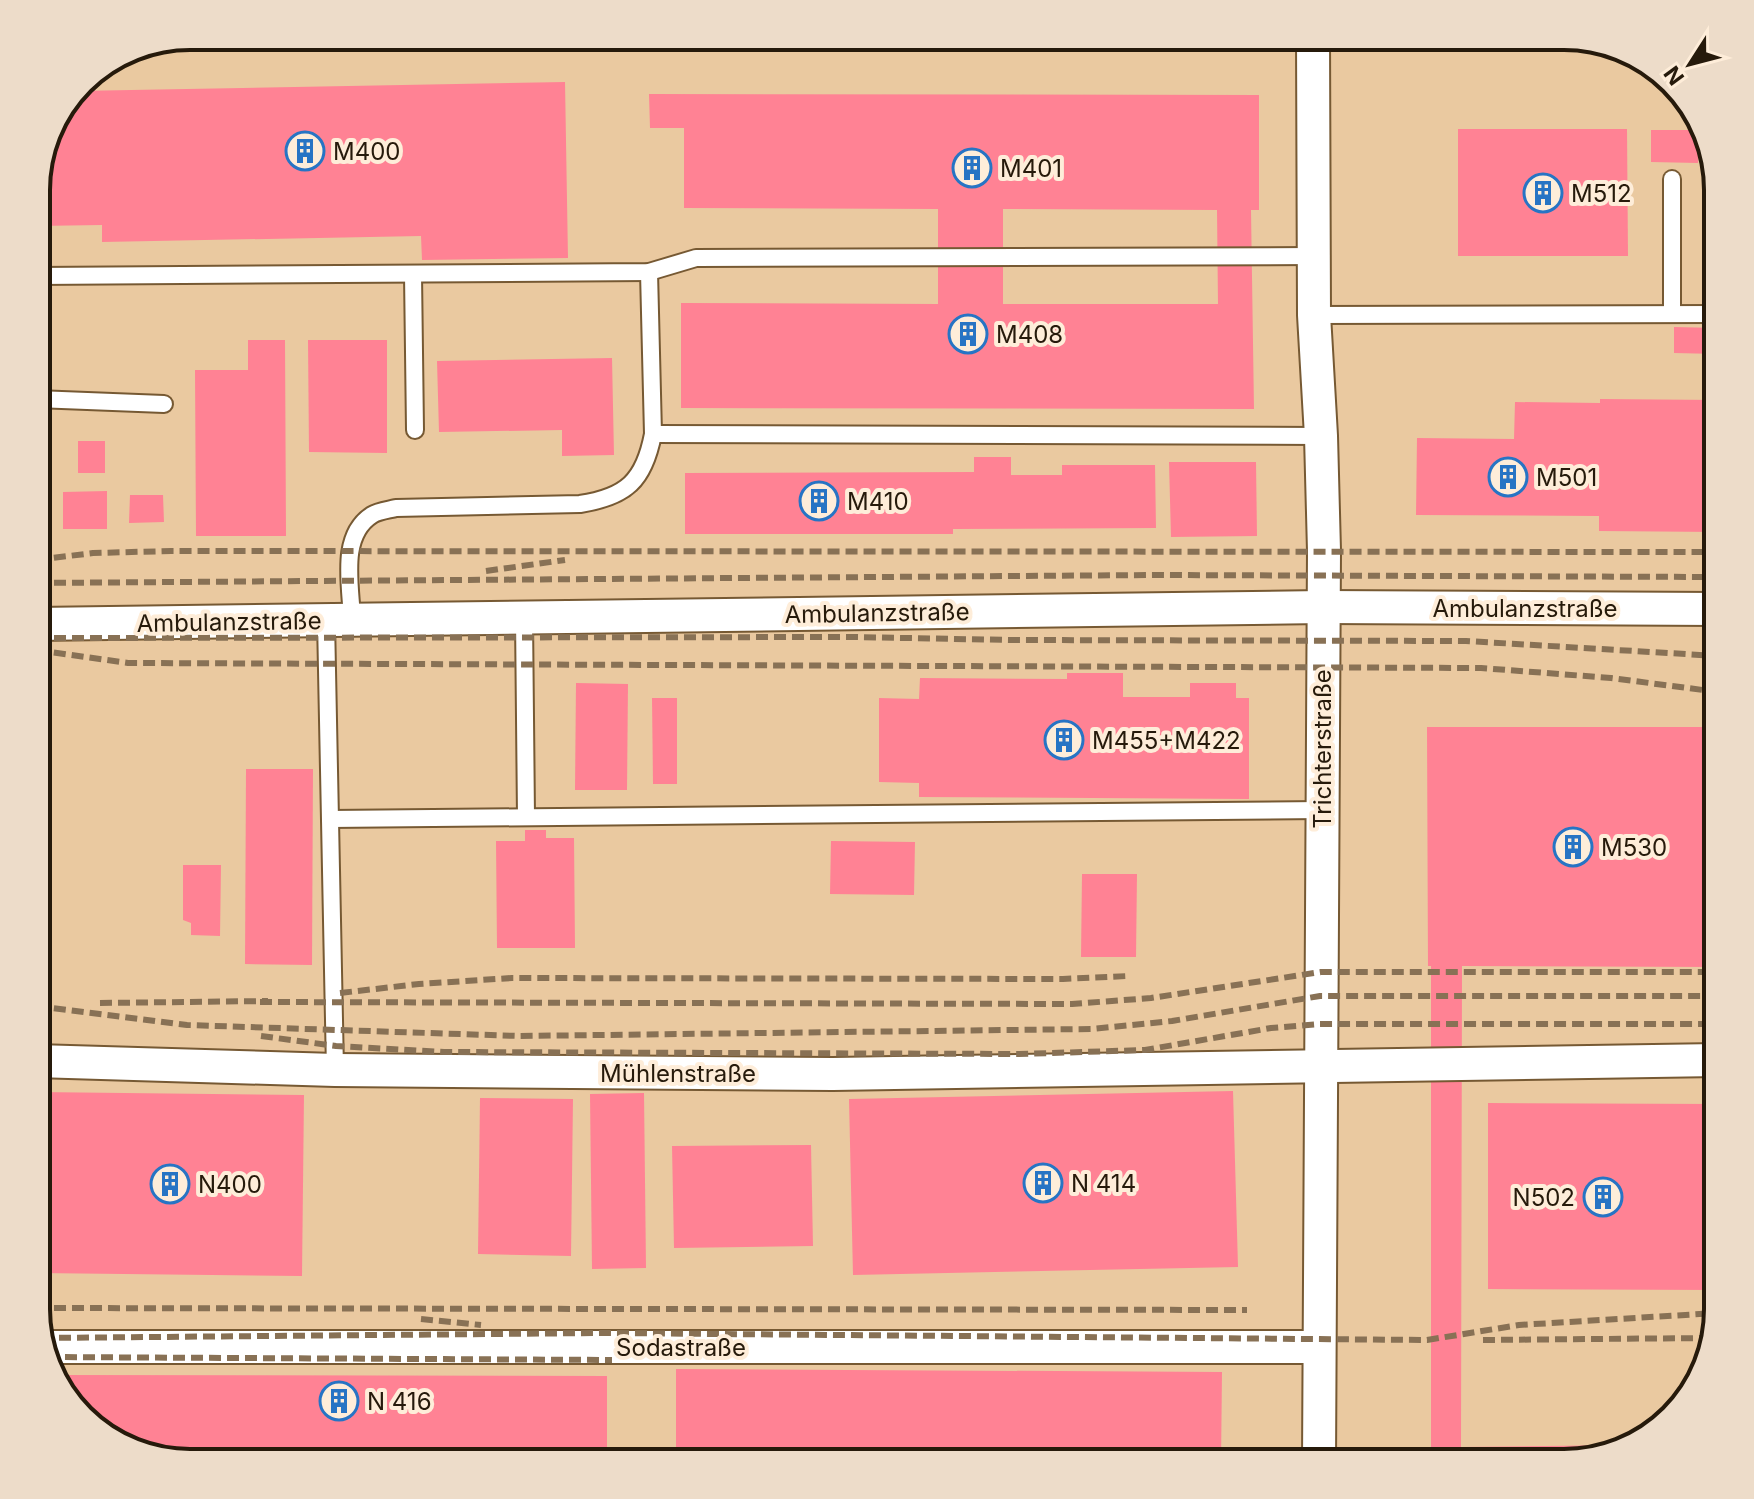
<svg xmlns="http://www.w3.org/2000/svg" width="1754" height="1499" font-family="Inter,sans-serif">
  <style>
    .building { fill: #ff8294; fill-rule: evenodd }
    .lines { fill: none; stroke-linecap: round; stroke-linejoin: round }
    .lane-casing { stroke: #765933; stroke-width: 20 }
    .street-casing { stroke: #765933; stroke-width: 36 }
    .lane { stroke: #fff; stroke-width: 16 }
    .street { stroke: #fff; stroke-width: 32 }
    .rail { stroke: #887155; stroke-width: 6; stroke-dasharray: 12 6; stroke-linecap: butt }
    .labels { text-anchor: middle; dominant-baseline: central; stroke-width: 8; stroke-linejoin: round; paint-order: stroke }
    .poi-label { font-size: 24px; fill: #261a0b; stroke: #feedd9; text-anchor: start }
    .street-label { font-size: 24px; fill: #261a0b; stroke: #feedd9 }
    .rim { fill: none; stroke: #261a0b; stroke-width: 4 }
  </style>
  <rect width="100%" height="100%" fill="#eac9a0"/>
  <g class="building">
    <polygon points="565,82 568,258 422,260 421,236 102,242 102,225 36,226 36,179 52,122 76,91"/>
    <path d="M649,94L1259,95V210H1251L1254,409L681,408V303L938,304V209L684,208V128H650ZM1003,209L1217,210L1218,304H1003Z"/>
    <polygon points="1458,129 1627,129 1628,256 1458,256"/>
    <polygon points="1651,130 1699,130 1698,163 1651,162"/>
    <polygon points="1674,327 1718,328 1718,354 1674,353"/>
    <polygon points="248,340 285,340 286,536 196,536 195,370 248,370"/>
    <polygon points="308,340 387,340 387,453 309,452"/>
    <polygon points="612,358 614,455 562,456 562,430 439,432 437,361"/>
    <polygon points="1600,399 1718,400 1718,532 1599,531 1599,516 1416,515 1417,438 1514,439 1515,402 1600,403"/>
    <rect x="36" y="420" width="12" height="98"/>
    <rect x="78" y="441" width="27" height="32"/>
    <polygon points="974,457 1011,457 1011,475 1062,475 1062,465 1155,465 1156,528 953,529 953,534 685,534 685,473 974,472"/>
    <polygon points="1169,462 1256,462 1257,536 1171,537"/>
    <polygon points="107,491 107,529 63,529 63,492"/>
    <polygon points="130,495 163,495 164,522 129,523"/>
    <polygon points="1067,673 1123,673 1123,697 1190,697 1190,683 1236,683 1236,698 1249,698 1249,799 919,797 919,783 879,782 879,698 919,699 920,678 1067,679"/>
    <polygon points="576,683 628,684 627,790 575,790"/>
    <polygon points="652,698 677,698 677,784 653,784"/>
    <polygon points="1427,727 1718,727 1718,967 1462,966 1461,1447 1631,1445 1623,1451 1564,1463 1363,1463 1363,1447 1431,1447 1431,966 1428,966"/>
    <polygon points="246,769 313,769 312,965 245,964"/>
    <polygon points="525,830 546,830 546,838 574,838 575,948 497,948 496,841 525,841"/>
    <polygon points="831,841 915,842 914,895 830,894"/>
    <polygon points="183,865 221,865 220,936 191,935 191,923 183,920"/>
    <polygon points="1082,874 1137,874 1136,957 1081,957"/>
    <polygon points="1233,1091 1238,1267 853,1275 849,1099"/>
    <polygon points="36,1092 304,1095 302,1276 36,1273"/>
    <polygon points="644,1093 646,1268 592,1269 590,1094"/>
    <polygon points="480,1098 573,1099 571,1256 478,1254"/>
    <polygon points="1488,1103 1718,1104 1718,1290 1488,1289"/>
    <polygon points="811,1145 813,1246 674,1248 672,1146"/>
    <polygon points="676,1369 1222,1372 1221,1463 676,1463"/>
    <polygon points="51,1375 607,1376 607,1463 189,1463 88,1425"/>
  </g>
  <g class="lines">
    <g class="lane-casing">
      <g id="lane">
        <polyline points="1672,179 1672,314"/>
        <polyline points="413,274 415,430"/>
        <polyline points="36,276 649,272 696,258 1314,256"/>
        <polyline points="1314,315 1718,314"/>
        <polyline points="36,399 164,404"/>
        <polyline points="653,434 1321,436"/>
        <polyline points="524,618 526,817"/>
        <polyline points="326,620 335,1070"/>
        <path d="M352,620C351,586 339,536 372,515C378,511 388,510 396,508L580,504C626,497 644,481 653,434L649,272"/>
        <polyline points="330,819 1322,810"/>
      </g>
    </g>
    <g class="street-casing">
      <g id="street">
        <polyline points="1313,36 1314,315 1321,436 1324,551 1319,1463"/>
        <polyline points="36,624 1323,607 1718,609"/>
        <polyline points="36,1061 335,1070 833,1074 1718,1060"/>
        <polyline points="44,1347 1318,1347"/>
      </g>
    </g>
    <use href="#lane" class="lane"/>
    <use href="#street" class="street"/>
    <g class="rail">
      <polyline points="36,560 93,553 171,551 1718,552"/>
      <polyline points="486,571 565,560"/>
      <polyline points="36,583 1158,575 1718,577"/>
      <polyline points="36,638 854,637 1010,640 1466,641 1718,656"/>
      <polyline points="36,650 128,663 1481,668 1611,678 1718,692"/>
      <polyline points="340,993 419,984 512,978 1063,979 1128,976"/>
      <polyline points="260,1002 1072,1004 1151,998 1321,972 1718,972"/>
      <polyline points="100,1003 268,1001"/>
      <polyline points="36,1006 187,1025 519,1036 1091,1029 1172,1021 1320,996 1718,996"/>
      <polyline points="261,1036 336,1046 444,1052 1019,1054 1145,1050 1271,1028 1320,1024 1718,1024"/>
      <polyline points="36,1308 1247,1310"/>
      <polyline points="421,1319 481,1325"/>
      <polyline points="41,1338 604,1333 1427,1340 1519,1325 1717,1313"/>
      <polyline points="1483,1340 1707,1338"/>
      <polyline points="47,1357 612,1360"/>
    </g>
  </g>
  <defs>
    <g id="building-ring" transform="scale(2)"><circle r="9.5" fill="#feedd9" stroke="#2774c4" stroke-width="1.5"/><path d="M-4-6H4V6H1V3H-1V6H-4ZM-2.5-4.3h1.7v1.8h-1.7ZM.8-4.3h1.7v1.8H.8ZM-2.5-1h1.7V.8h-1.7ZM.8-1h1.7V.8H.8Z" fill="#2774c4"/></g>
  </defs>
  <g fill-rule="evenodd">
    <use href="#building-ring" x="305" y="151"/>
    <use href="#building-ring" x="972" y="168"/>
    <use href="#building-ring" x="1543" y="193"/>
    <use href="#building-ring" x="968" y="334"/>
    <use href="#building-ring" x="1508" y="477"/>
    <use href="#building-ring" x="819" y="501"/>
    <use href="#building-ring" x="1064" y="740"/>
    <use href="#building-ring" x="1573" y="847"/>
    <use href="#building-ring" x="1043" y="1183"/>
    <use href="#building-ring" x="170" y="1184"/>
    <use href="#building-ring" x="1603" y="1197"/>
    <use href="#building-ring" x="339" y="1401"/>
  </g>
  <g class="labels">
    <g class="poi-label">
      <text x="333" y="151">M400</text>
      <text x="1000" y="168">M401</text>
      <text x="1571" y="193">M512</text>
      <text x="996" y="334">M408</text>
      <text x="1536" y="477">M501</text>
      <text x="847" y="501">M410</text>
      <text x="1092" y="740">M455+M422</text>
      <text x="1601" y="847">M530</text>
      <text x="1071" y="1183">N 414</text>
      <text x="198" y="1184">N400</text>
      <text x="1575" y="1197" text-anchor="end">N502</text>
      <text x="367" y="1401">N 416</text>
    </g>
    <g class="street-label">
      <text x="1525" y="608">Ambulanzstraße</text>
      <text transform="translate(877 613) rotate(-1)">Ambulanzstraße</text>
      <text transform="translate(229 622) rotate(-1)">Ambulanzstraße</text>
      <text transform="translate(1322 749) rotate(-90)">Trichterstraße</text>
      <text x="678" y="1073">Mühlenstraße</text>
      <text x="681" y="1347">Sodastraße</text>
    </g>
  </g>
  <path d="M0 0H1754V1499H0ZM190 50H1564A140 140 0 0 1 1704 190V1309A140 140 0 0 1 1564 1449H190A140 140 0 0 1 50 1309V190A140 140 0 0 1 190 50Z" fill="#eddcc9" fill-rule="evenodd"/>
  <path class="rim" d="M190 50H1564A140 140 0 0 1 1704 190V1309A140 140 0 0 1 1564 1449H190A140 140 0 0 1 50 1309V190A140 140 0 0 1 190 50Z"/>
  <g transform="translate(1690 64) rotate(234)" stroke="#feedd9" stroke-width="6" paint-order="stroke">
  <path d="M0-6L14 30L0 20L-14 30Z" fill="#261a0b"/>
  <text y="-12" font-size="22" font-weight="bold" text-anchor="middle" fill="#261a0b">N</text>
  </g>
</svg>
